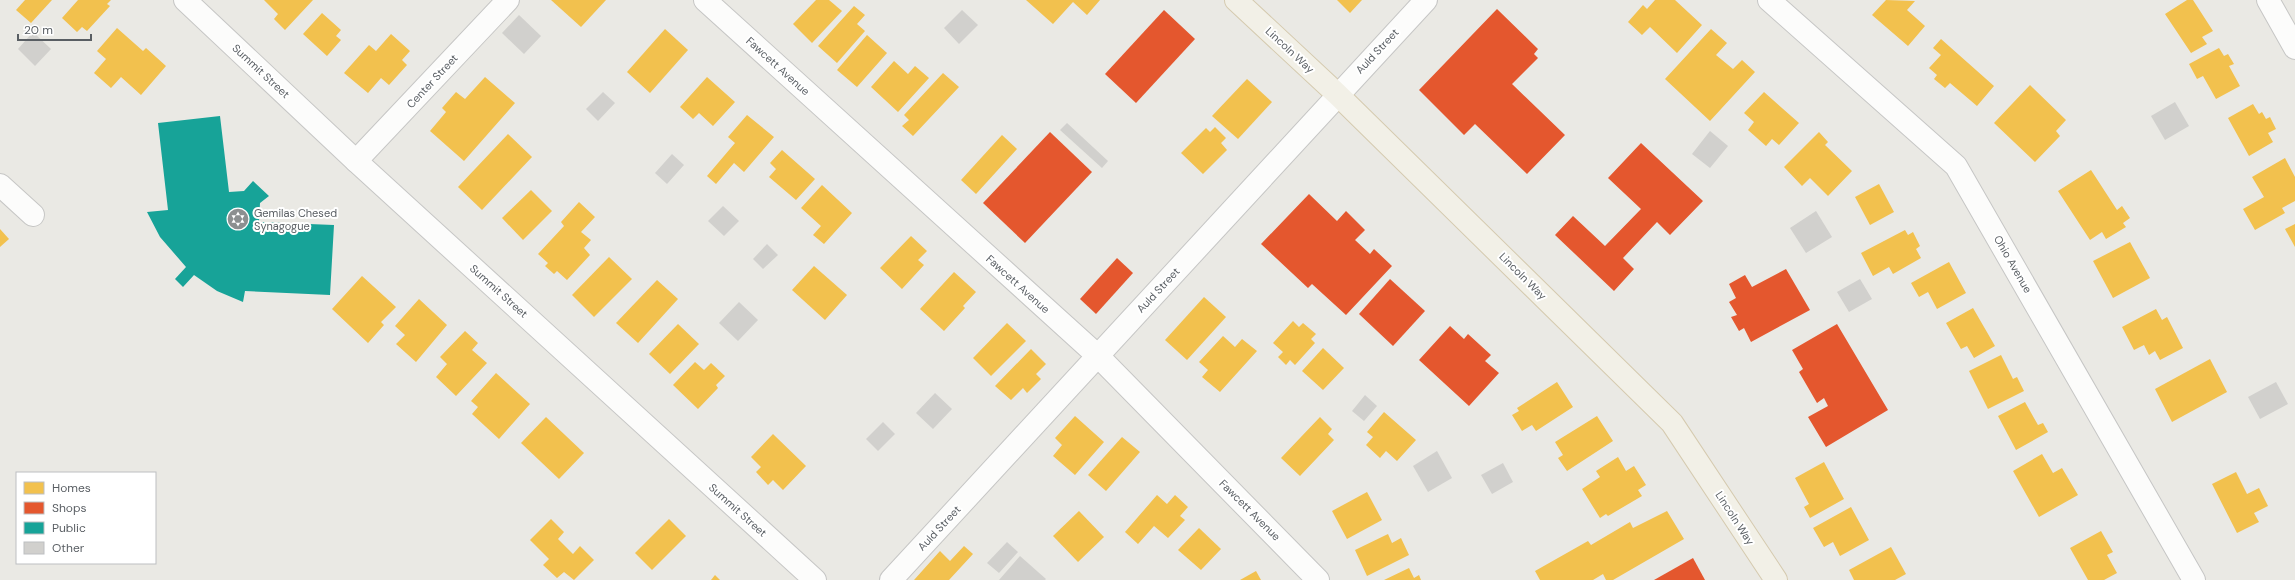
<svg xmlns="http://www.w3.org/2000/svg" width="2295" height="580" font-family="'DM Sans',sans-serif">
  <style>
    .homes { fill: #f2c14e }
    .shops { fill: #e4572e }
    .public { fill: #17a398 }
    .building { fill: #d1d0cd }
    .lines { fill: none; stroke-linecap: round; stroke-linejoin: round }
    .minor-casing { stroke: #c6c6c5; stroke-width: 24 }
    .major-casing { stroke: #d5caaf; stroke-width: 24 }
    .minor { stroke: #fcfcfb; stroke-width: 22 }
    .major { stroke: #f2f0e7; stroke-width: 22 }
    .labels { text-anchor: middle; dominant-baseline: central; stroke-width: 4; stroke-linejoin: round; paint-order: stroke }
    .street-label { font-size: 11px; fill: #595e63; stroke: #fff }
    .poi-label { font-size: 11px; fill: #595e63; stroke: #fff; text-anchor: start }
  </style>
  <rect width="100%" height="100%" fill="#eae9e4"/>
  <g class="homes">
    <polygon points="25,0 52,0 31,23 16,10"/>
    <polygon points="78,0 111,0 107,4 110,6 87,31 82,27 77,32 62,18"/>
    <polygon points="264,0 313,0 285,30 274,19 278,14"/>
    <polygon points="551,0 606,0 581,27"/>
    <polygon points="816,0 829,0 842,11 812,43 793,24"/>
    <polygon points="1026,0 1100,0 1087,15 1073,2 1053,24"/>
    <polygon points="1337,0 1362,0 1350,13"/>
    <polygon points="1655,0 1675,0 1702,25 1677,53 1650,27 1642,35 1628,22 1643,5 1647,9"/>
    <polygon points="1886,0 1915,1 1907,10 1925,26 1908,46 1872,15"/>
    <polygon points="2187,0 2193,0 2213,31 2202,37 2207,44 2191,53 2165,14"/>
    <polygon points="854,6 865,15 857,24 865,31 837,63 818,46"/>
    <polygon points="322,13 341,30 336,36 341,40 327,56 303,34"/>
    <polygon points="117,28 143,51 146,48 166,66 141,95 121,77 111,88 94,73 106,59 97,51"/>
    <polygon points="665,29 688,50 650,93 627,72"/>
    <polygon points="1711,29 1727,43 1716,55 1733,69 1742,60 1755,72 1710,121 1665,79"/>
    <polygon points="391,34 410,51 402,60 407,65 389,85 381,78 368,93 344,73 369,45 376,51"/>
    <polygon points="867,35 887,53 857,87 837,70"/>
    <polygon points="1941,39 1994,86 1977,106 1950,83 1945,88 1934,79 1937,75 1929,68 1941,55 1933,48"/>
    <polygon points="2219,48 2224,56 2228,54 2234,64 2229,66 2240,86 2216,99 2203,76 2197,79 2189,64"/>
    <polygon points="894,61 908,74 915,66 929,78 898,112 871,87"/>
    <polygon points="943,73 959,87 913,136 902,126 909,120 904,115"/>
    <polygon points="485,77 515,103 464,161 430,131 446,112 442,108 456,92 465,99"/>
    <polygon points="707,77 735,102 713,126 699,113 693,119 680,107"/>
    <polygon points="1247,79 1272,102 1238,139 1212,116"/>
    <polygon points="2030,85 2066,120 2056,131 2060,136 2035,162 1994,123"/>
    <polygon points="1764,92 1799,123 1779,145 1772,139 1766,146 1748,130 1754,122 1744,113"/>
    <polygon points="2253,104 2259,114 2262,112 2266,119 2270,117 2276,129 2268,133 2273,142 2249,156 2228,118"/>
    <polygon points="747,115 774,137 744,172 734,163 716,184 707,176 735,143 728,137"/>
    <polygon points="1215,127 1226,138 1221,143 1227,150 1203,174 1181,153 1206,128 1210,132"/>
    <polygon points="1819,132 1828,142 1825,145 1852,171 1828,196 1810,178 1802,186 1784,167"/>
    <polygon points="508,134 532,157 482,210 458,187"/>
    <polygon points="1002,135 1017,149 976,194 961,180"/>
    <polygon points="782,150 815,179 796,200 769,177 776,169 770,163"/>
    <polygon points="2285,158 2295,177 2295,201 2282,208 2285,213 2255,230 2243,209 2264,197 2252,177"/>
    <polygon points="2091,170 2117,210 2122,206 2130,218 2123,223 2126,227 2106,239 2102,232 2090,240 2058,191"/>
    <polygon points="1879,184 1894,212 1870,225 1855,197"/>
    <polygon points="822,185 852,213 824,244 813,235 821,226 801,208"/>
    <polygon points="531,190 552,211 523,240 502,218"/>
    <polygon points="579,202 595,217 581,232 591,240 584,248 590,255 567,280 557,271 554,274 545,266 548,263 538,254 564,226 561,222"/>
    <polygon points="2295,224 2295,247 2285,229"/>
    <polygon points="0,229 9,239 0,247"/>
    <polygon points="1905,230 1908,235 1913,232 1920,246 1916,249 1921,258 1893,274 1889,267 1873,276 1861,253"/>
    <polygon points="911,236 927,251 918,260 924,265 902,289 880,268"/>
    <polygon points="2130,242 2150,278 2113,298 2093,261"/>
    <polygon points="609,257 632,279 594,317 572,295"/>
    <polygon points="1949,262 1966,293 1937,309 1928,292 1919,297 1911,283"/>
    <polygon points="814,266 847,295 825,320 792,290"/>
    <polygon points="954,272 976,292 963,306 965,308 944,331 920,309"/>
    <polygon points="362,276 396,307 381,322 384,325 368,343 332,309"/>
    <polygon points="657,280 678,299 638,343 616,323"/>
    <polygon points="1204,297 1226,317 1187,360 1165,340"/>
    <polygon points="419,299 447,325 416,362 396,344 405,335 395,326"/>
    <polygon points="1973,308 1995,346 1974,358 1967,346 1961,349 1946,323"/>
    <polygon points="2156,309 2162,320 2167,317 2183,348 2160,360 2155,351 2149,355 2144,345 2134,350 2122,327"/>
    <polygon points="1293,321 1299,327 1303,323 1316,334 1311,339 1315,343 1295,365 1290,360 1286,365 1278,357 1283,352 1273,343"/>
    <polygon points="1007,323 1026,341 991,376 973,358"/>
    <polygon points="678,324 699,344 670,374 649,354"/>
    <polygon points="465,331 478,343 472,350 487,363 456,396 436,377 447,364 440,357"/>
    <polygon points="1223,336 1235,347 1242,339 1257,351 1220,392 1202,377 1208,370 1199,362"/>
    <polygon points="1323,348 1344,368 1323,390 1302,371"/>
    <polygon points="1031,349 1046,364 1036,374 1041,379 1027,393 1023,388 1011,400 995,386"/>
    <polygon points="2001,355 2013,379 2017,377 2024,391 1988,409 1969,371"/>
    <polygon points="2210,359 2227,392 2172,422 2155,389"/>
    <polygon points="695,362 704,370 711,363 725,376 716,385 718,388 698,409 673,385"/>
    <polygon points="496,373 530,404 499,439 472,414 478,407 471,401"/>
    <polygon points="1557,382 1573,407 1536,431 1532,425 1522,431 1512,415 1519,411 1517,408"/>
    <polygon points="2025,402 2038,425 2043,423 2048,432 2016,450 1998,416"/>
    <polygon points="1384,412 1416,440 1397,461 1386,451 1380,458 1366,445 1373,437 1367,432"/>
    <polygon points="1075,416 1104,442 1075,475 1053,456 1062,445 1055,438"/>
    <polygon points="1597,416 1613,441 1567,471 1558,458 1563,455 1555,442"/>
    <polygon points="546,417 584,453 559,479 521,443"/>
    <polygon points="1320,417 1332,429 1328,434 1334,440 1300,476 1281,458"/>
    <polygon points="773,434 806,466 783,490 773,480 768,485 756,472 761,467 751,457"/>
    <polygon points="1122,437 1140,452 1106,491 1088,475"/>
    <polygon points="2042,454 2053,473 2062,468 2078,495 2039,517 2013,471"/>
    <polygon points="1618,457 1626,471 1634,466 1646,485 1638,490 1642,496 1608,516 1606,514 1600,518 1582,489 1600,477 1596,471"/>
    <polygon points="1824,462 1844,499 1810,518 1804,507 1809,504 1795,478"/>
    <polygon points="2236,472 2247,494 2259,488 2268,506 2254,513 2259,522 2237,533 2212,484"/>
    <polygon points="1367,492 1382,520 1347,539 1332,511"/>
    <polygon points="1157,495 1167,504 1175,495 1188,507 1180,516 1185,520 1168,538 1154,526 1138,544 1125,532"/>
    <polygon points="1851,507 1869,540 1840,556 1833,542 1824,547 1813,528"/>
    <polygon points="1079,511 1104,537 1078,562 1053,536"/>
    <polygon points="1667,511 1684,539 1613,580 1606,580 1603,574 1593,580 1540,580 1535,571 1588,541 1591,545 1630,522 1633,528"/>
    <polygon points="551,519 564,532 558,539 573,554 580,546 594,560 574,580 564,572 557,578 543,565 549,559 530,540"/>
    <polygon points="669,519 686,536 652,570 635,553"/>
    <polygon points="1199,528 1221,549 1201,570 1178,550"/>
    <polygon points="2101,531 2113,552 2107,555 2117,573 2104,580 2088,580 2070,548"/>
    <polygon points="1388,534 1392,543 1401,538 1409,555 1367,576 1355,550"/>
    <polygon points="964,546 973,554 949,580 914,580 940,551 950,561"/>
    <polygon points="1891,547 1906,574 1895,580 1854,580 1849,570"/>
    <polygon points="1409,568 1414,578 1419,575 1421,580 1384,580"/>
    <polygon points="1256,571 1261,580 1240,580"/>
    <polygon points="715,575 720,580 711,580"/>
  </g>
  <g class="shops">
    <polygon points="1497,9 1538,49 1534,54 1538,58 1512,84 1565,135 1527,174 1475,124 1464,135 1419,90"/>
    <polygon points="1164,10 1195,39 1136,103 1105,74"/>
    <polygon points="1050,132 1092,172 1025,243 983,203"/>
    <polygon points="1641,143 1703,201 1670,235 1657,222 1623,258 1634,269 1614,291 1555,235 1573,216 1605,246 1641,209 1608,178"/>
    <polygon points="1309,194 1337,221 1346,211 1365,230 1355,240 1370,254 1374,249 1392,266 1346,315 1312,284 1308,288 1261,244"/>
    <polygon points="1117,258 1133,273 1096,314 1080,299"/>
    <polygon points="1786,269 1810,310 1751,342 1744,328 1739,331 1731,317 1737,315 1729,302 1736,298 1729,284 1745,275 1752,287"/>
    <polygon points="1390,279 1425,311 1393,346 1359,314"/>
    <polygon points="1837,324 1888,410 1826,447 1808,417 1828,406 1824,398 1817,403 1799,372 1803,369 1792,350"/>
    <polygon points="1450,326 1464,339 1468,334 1491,355 1485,361 1499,373 1469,406 1419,360"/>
    <polygon points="1693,558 1705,580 1654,580"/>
  </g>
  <polygon class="public" points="220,116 229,192 244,191 253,181 269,196 260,203 259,222 334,225 330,295 245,291 243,302 217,291 194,275 183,287 175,279 186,267 160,237 147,212 168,210 158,123"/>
  <g class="building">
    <polygon points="962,10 978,25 959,44 944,28"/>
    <polygon points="519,15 541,36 524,54 502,33"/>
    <polygon points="33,32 51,49 35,66 18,49"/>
    <polygon points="603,92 615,103 598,121 586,109"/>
    <polygon points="2175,102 2189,126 2165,140 2151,116"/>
    <polygon points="1067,123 1108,161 1102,168 1060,130"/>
    <polygon points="1710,131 1728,146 1710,168 1692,154"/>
    <polygon points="672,154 684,165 667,184 655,173"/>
    <polygon points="723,206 739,221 724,236 708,221"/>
    <polygon points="1816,211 1832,237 1806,253 1790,228"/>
    <polygon points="767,244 778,255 763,269 753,259"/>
    <polygon points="1860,279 1872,299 1849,312 1837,292"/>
    <polygon points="739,302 758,320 738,341 719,323"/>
    <polygon points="2276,382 2288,404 2260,419 2248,397"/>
    <polygon points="935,393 952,409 933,429 916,413"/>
    <polygon points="1365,395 1377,406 1364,421 1352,411"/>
    <polygon points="883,422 895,434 878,451 866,439"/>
    <polygon points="1437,451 1452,478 1428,492 1413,466"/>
    <polygon points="1503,463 1513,482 1492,494 1481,475"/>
    <polygon points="1007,542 1018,552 999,573 987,563"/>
    <polygon points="1020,556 1046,579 1045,580 999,580"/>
  </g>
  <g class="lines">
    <g class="minor-casing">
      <g id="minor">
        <polyline points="185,0 356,161 815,580"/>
        <polyline points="705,0 1098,356 1318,580"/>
        <polyline points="1769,0 1956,166 2194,580"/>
        <polyline points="2268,0 2295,48"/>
        <polyline points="356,161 508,0"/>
        <polyline points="0,185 33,215"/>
        <polyline points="891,580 1426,0"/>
      </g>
    </g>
    <g class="major-casing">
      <polyline id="major" points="1236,0 1337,94 1672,423 1776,580"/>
    </g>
    <use href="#minor" class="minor"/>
    <use href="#major" class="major"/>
  </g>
  <defs>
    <g id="synagogue-disc" transform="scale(1.15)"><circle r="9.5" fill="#8c8f90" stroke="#fff"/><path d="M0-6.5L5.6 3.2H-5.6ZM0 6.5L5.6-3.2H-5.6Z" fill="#fff"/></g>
  </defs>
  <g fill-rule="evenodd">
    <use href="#synagogue-disc" x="238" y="219"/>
  </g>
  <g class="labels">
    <g class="street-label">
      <text transform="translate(1290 50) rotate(43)">Lincoln Way</text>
      <text transform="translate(1377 51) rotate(-47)">Auld Street</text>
      <text transform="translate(778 66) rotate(42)">Fawcett Avenue</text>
      <text transform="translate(261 71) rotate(43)">Summit Street</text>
      <text transform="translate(432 81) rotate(-47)">Center Street</text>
      <text transform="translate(2013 264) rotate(60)">Ohio Avenue</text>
      <text transform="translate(1523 276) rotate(45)">Lincoln Way</text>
      <text transform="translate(1018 284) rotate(42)">Fawcett Avenue</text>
      <text transform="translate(1158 290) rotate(-47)">Auld Street</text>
      <text transform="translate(499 291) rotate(42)">Summit Street</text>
      <text transform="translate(738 510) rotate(42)">Summit Street</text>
      <text transform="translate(1250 510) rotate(45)">Fawcett Avenue</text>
      <text transform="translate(1735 518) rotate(57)">Lincoln Way</text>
      <text transform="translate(939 528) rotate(-47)">Auld Street</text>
    </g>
    <g class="poi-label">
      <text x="254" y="213">Gemilas Chesed<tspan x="254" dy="13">Synagogue</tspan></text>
    </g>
  </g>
  <rect x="16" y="472" width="140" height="92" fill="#ffffff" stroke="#bdbfc1"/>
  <rect x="24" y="482" width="20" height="12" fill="#f2c14e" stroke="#bdbfc1"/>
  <text x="52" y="492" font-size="12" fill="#595e63">Homes</text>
  <rect x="24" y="502" width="20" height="12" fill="#e4572e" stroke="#bdbfc1"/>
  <text x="52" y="512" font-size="12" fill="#595e63">Shops</text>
  <rect x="24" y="522" width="20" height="12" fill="#17a398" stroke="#bdbfc1"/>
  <text x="52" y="532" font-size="12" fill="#595e63">Public</text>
  <rect x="24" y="542" width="20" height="12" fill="#d1d0cd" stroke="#bdbfc1"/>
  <text x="52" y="552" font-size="12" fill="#595e63">Other</text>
  <path d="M18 34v6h73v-6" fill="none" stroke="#595e63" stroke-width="2"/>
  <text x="24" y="34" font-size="12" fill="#595e63" stroke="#ffffff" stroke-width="3" paint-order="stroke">20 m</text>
</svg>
